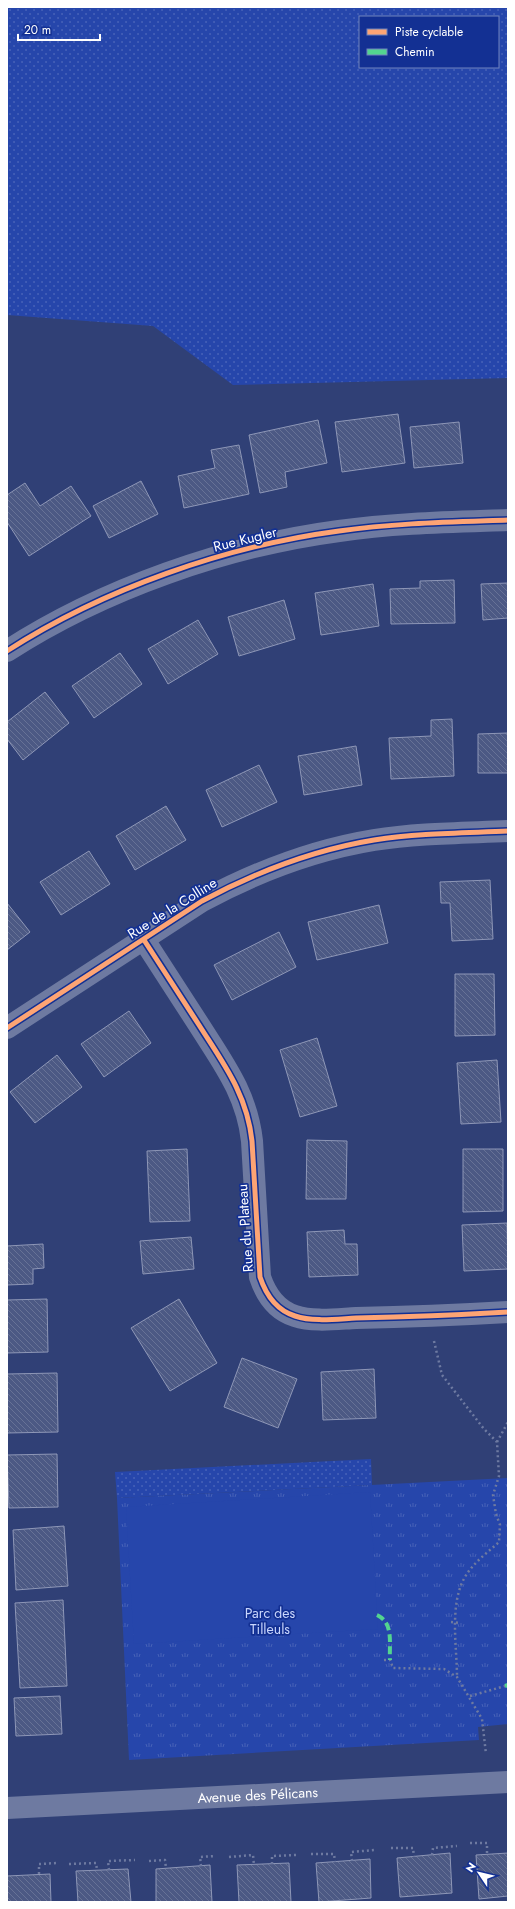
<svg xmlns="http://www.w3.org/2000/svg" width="515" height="1909" font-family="Jost,sans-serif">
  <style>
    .grass { fill: url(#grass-dots); fill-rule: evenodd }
    .park { fill: url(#park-tufts) }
    .pitch { fill: #2646ab }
    .building { fill: url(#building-back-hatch); stroke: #8e97b7 }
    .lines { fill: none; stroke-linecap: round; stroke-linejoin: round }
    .path { stroke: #6e7aa1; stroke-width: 2.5; stroke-dasharray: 2 3; stroke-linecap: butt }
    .street { stroke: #6e7aa1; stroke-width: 22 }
    .quiet { stroke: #53d58f; stroke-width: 4; stroke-dasharray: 8 4; stroke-linecap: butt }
    .cycleway-casing { stroke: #133093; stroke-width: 8 }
    .cycleway { stroke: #fda474; stroke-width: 5 }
    .labels { text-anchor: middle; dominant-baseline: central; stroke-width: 3.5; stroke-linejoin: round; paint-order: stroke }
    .street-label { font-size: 14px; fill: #fff; stroke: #133093 }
    .park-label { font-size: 14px; fill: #c9d6fd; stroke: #133093 }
  </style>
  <defs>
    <pattern id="grass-dots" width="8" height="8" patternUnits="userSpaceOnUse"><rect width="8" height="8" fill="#2646ab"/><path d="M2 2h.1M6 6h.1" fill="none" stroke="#4762b8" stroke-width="1.8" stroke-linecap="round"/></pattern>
    <pattern id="park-tufts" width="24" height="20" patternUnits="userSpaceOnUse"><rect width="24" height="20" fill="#2646ab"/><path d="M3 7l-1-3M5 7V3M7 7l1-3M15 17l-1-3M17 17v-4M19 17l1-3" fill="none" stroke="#4762b8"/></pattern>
    <pattern id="building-back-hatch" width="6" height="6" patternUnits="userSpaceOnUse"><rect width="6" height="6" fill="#4c5984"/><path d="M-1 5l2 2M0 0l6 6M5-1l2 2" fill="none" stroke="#677296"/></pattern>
  </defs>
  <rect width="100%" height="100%" fill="#304076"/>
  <g class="grass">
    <path d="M7,7H508V378L233,385L153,326L7,315ZM360,17H498V67H360Z"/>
    <polygon points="371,1459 372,1485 117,1498 115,1472"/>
  </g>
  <polygon class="park" points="508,1478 508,1724 478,1727 479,1740 129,1760 117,1498"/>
  <polygon class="pitch" points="370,1492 378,1629 134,1644 126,1507"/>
  <g class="building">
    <polygon points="398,414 405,463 342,472 335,422"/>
    <polygon points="318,420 327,463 285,472 287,487 260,493 249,435"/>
    <polygon points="459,422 463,463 414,468 410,427"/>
    <polygon points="239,445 249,494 184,508 178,476 215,468 211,450"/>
    <polygon points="141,481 158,514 109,538 93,506"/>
    <polygon points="25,483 40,506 71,486 91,516 29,556 7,522 7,495"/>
    <polygon points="454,580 455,623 391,624 390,589 420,588 420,581"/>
    <polygon points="508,583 508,618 483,620 481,584"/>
    <polygon points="373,584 379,626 321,635 315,593"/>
    <polygon points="284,600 295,639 239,656 228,617"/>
    <polygon points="198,620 218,654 168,684 148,649"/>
    <polygon points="120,653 142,684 94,718 72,686"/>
    <polygon points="45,692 69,723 23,760 7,739 7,722"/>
    <polygon points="452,719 454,776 391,779 389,738 431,736 431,720"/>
    <polygon points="508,733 508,773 478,773 478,734"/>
    <polygon points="356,746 362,785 304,795 298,756"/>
    <polygon points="259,765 277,802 222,827 206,790"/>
    <polygon points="166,806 186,840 135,870 116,836"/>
    <polygon points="89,851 110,884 61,915 40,882"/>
    <polygon points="490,880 493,939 452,941 450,903 441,903 440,882"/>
    <polygon points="7,903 30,932 7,950"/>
    <polygon points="379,905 388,943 317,960 308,922"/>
    <polygon points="279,932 296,967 232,1000 214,965"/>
    <polygon points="455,974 494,974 495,1035 455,1036"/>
    <polygon points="129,1011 151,1043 104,1077 81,1044"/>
    <polygon points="317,1038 337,1106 300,1117 280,1050"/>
    <polygon points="57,1055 82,1087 35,1123 10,1092"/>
    <polygon points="497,1060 501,1122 461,1124 457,1063"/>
    <polygon points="307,1140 347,1141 346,1199 306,1199"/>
    <polygon points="187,1149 190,1221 150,1222 147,1151"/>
    <polygon points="463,1149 503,1149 503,1211 463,1212"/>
    <polygon points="507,1223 508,1269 464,1271 462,1225"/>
    <polygon points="344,1230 345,1244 357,1244 358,1275 309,1277 307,1232"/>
    <polygon points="191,1237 194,1269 143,1274 140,1241"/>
    <polygon points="43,1244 44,1268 33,1269 33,1284 7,1285 7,1246"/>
    <polygon points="47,1299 48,1352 7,1353 7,1300"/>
    <polygon points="179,1299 217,1363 170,1391 131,1328"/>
    <polygon points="242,1358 297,1379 278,1428 224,1407"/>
    <polygon points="374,1369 376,1418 323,1420 321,1372"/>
    <polygon points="57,1373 58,1432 7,1433 7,1374"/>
    <polygon points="57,1454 58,1507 9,1508 7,1455"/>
    <polygon points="64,1526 68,1586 16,1590 13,1530"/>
    <polygon points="63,1600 67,1686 20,1688 15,1603"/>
    <polygon points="60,1696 62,1734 16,1736 14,1698"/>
    <polygon points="450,1853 452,1893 400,1897 397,1858"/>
    <polygon points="508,1853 508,1896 479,1899 476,1855"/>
    <polygon points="370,1859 371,1898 319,1902 316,1863"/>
    <polygon points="289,1863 291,1902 239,1902 237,1865"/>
    <polygon points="210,1865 212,1902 156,1902 156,1869"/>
    <polygon points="128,1869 131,1902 78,1902 76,1871"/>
    <polygon points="50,1874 51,1902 7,1902 7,1876"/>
  </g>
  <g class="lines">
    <g class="path">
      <path d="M434,1341L442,1375L484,1429L497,1442L499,1476L493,1495L496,1514L500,1525L499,1542C487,1553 473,1563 465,1577C449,1604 457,1647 457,1677"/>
      <polyline points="497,1442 508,1422"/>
      <polyline points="451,1622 460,1623"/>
      <polyline points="384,1660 390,1660 393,1668 444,1669 457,1677 482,1719 486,1754"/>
      <polyline points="470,1696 505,1686"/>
      <polyline points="470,1843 487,1843 487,1854"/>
      <polyline points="391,1848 413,1848 414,1857"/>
      <polyline points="311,1854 334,1854 335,1862"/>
      <polyline points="432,1855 433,1848 457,1846"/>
      <polyline points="229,1857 253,1855 254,1865"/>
      <polyline points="149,1861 165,1860 166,1868"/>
      <polyline points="352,1861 351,1852 375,1850"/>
      <polyline points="69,1864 96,1863 97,1870"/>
      <polyline points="272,1864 272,1856 297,1855"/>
      <polyline points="201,1866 200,1857 215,1856"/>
      <polyline points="109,1870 108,1861 135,1860"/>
      <polyline points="39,1874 39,1864 58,1863"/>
    </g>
    <g class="street">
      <path d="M7,651C103,589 226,546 339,531C394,523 452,522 508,520"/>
      <path d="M144,940C162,968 181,997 199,1025C223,1063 247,1094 252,1141L260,1277C266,1295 276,1310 295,1316C313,1322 336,1319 356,1318C407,1317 457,1315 508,1312"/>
      <path d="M7,1028L202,901C256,872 313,850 374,840C418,833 463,833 508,831"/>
      <path id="s1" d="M7,1808L508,1782"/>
    </g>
    <g class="quiet">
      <path d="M377,1615C394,1623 389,1643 390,1660"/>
      <polyline points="505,1686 508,1685"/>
    </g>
    <g class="cycleway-casing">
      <g id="cycleway">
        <path d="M7,651C103,589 226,546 339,531C394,523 452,522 508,520"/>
        <path d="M144,940C162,968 181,997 199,1025C223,1063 247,1094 252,1141L260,1277C266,1295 276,1310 295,1316C313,1322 336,1319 356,1318C407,1317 457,1315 508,1312"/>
        <path d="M7,1028L202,901C256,872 313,850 374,840C418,833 463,833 508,831"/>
      </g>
    </g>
    <use href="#cycleway" class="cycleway"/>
  </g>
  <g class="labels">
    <g class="street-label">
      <text transform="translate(245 539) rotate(-14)">Rue Kugler</text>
      <text transform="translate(172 908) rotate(-32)">Rue de la Colline</text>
      <text transform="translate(245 1228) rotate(-94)">Rue du Plateau</text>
      <text stroke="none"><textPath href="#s1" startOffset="251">Avenue des Pélicans</textPath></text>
    </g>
    <g class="park-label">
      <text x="270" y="1613">Parc des<tspan x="270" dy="16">Tilleuls</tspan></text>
    </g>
  </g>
  <rect width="515" height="1909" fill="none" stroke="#ffffff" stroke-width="16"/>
  <rect x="359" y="16" width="140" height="52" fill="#133093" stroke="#7183be"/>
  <rect x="367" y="29" width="20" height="6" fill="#fda474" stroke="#7183be"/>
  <text x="395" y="36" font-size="12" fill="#ffffff">Piste cyclable</text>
  <rect x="367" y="49" width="20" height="6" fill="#53d58f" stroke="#7183be"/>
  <text x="395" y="56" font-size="12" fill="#ffffff">Chemin</text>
  <g transform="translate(479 1873) rotate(305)" stroke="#133093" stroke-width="3" paint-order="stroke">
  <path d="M0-3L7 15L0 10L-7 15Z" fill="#ffffff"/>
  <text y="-6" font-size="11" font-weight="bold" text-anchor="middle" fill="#ffffff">N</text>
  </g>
  <path d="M18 34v6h82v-6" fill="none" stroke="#ffffff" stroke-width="2"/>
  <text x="24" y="34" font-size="12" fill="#ffffff" stroke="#133093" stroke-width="3" paint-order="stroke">20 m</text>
</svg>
